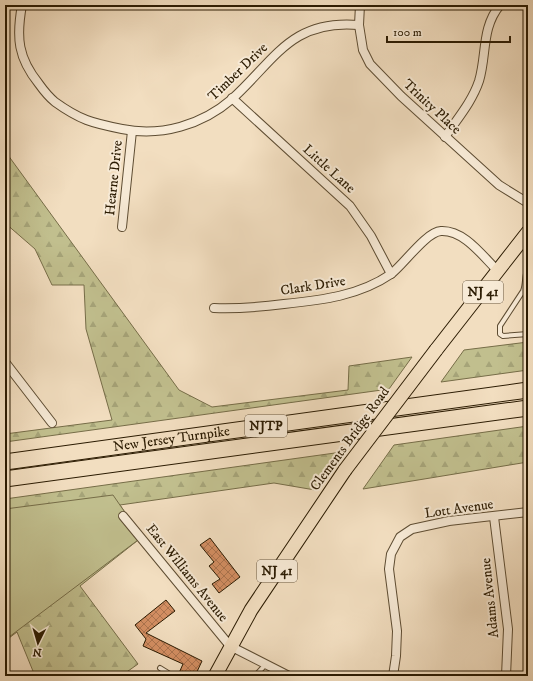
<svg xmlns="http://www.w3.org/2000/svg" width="533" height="681" font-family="'IM FELL DW Pica',serif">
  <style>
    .forest { fill: url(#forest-firs); stroke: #766d48 }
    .park { fill: #c1bf8e; stroke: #766d48 }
    .building { fill: url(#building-cross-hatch); stroke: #2b1b02 }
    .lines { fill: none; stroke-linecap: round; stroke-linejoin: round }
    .service-casing { stroke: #5d4c32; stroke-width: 6 }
    .minor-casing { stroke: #5d4c32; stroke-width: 10 }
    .primary-casing { stroke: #2b1b02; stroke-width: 15 }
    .motorway-casing { stroke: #2b1b02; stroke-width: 17 }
    .service { stroke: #f7ead6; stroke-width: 4 }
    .minor { stroke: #f7ead6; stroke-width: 8 }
    .primary { stroke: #f2dec0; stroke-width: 13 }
    .motorway { stroke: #f2dec0; stroke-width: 15 }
    .primary-bridge-casing { stroke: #2b1b02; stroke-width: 15; stroke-linecap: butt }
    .primary-bridge { stroke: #f2dec0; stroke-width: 13 }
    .labels { text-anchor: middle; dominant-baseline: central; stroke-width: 4; stroke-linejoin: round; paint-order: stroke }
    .shield { fill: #f7ead6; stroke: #685942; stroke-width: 1 }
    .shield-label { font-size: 13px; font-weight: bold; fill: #2b1b02 }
    .street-label { font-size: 14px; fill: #2b1b02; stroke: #f7ead6 }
  </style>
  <defs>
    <pattern id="forest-firs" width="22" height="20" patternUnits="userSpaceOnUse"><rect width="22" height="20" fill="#c1bf8e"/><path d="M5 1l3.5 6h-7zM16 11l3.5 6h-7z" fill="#a6a479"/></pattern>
    <pattern id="building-cross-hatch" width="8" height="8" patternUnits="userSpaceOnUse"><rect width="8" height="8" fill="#d48f63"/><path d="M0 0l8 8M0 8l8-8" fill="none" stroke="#ac744f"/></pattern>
  </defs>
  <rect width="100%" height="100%" fill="#f2dec0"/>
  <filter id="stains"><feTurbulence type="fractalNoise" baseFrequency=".005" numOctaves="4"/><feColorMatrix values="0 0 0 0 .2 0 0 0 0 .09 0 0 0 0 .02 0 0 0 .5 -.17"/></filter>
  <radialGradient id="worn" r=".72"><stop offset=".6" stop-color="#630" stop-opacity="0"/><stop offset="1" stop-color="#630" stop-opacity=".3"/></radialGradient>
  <g class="forest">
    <polygon points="5,151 179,390 212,407 348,390 349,366 412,357 389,389 5,442 5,434 112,420 86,329 84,285 52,285 35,249 5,223"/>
    <polygon points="528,342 528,370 441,382 464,350"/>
    <polygon points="528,426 528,462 363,489 394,445"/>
    <polygon points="342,452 315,490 274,483 120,505 142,537 80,586 138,664 121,676 35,676 17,632 5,641 5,499"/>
  </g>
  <polygon class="park" points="113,495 142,537 5,640 5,509"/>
  <g class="building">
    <polygon points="210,538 240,577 219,593 212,584 220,579 209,566 214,562 200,545"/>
    <polygon points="166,600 175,611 146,633 202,661 195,676 186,676 179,673 183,664 143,646 146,639 135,625"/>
  </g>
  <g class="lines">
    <g class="service-casing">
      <g id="service">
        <path d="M528,267C524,275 526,284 523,291L500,326V334L503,336L528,334"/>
        <polyline points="160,668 173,676"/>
        <polyline points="253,676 256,675 266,664"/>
      </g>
    </g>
    <g class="minor-casing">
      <g id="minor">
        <path d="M22,5C16,38 18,58 39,84C44,91 49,97 55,102C80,120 92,123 122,129C161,137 202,125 232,99C275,60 291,19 359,25"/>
        <polyline points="360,5 359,25 363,50 370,64 401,96 499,185 528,203"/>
        <polyline points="232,98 350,206 371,236 391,274"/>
        <path d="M445,137C457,119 472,102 479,81C487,55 481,28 500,5"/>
        <polyline points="122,227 132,131"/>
        <path d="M214,308C238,309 260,307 284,304C322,300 359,296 391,274C404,264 426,232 441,231C465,230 483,257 499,272"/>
        <polyline points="5,362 52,423"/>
        <polyline points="123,516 230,646 289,676"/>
        <polyline points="494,517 508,629 506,676"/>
        <polyline points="393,676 396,656 397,631 389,569 391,554 400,537 412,529 449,521 528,512"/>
      </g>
    </g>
    <g class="primary-casing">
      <g id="primary">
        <polyline points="436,350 528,232"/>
        <polyline points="215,676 251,610 345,470"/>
      </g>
    </g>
    <g class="motorway-casing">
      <g id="motorway">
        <path id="s1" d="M5,462L528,390"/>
        <polyline points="5,479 528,408"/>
      </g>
    </g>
    <use href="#service" class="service"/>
    <use href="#minor" class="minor"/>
    <use href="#primary" class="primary"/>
    <use href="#motorway" class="motorway"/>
    <g class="primary-bridge-casing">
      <polyline id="primary-bridge" points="345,470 436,350"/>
    </g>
    <use href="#primary-bridge" class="primary-bridge"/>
  </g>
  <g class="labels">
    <g class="shield">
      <rect x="463" y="281" width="40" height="22" rx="3"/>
      <rect x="245" y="415" width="42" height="22" rx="3"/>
      <rect x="257" y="560" width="40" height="22" rx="3"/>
    </g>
    <g class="shield-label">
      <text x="483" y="292">NJ 41</text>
      <text x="266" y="426">NJTP</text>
      <text x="277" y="571">NJ 41</text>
    </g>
    <g class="street-label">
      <text transform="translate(238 72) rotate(-44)">Timber Drive</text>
      <text transform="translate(432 107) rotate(43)">Trinity Place</text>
      <text transform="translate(329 169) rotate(42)">Little Lane</text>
      <text transform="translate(114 178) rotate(-84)">Hearne Drive</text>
      <text transform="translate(313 286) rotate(-9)">Clark Drive</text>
      <text stroke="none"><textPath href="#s1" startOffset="168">New Jersey Turnpike</textPath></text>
      <text transform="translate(350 439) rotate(-54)">Clements Bridge Road</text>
      <text transform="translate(459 509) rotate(-8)">Lott Avenue</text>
      <text transform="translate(187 573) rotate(51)">East Williams Avenue</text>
      <text transform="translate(490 598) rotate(-96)">Adams Avenue</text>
    </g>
  </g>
  <rect width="533" height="681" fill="none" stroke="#f2dec0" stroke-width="20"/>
  <rect x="6" y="6" width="521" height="669" fill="none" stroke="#2b1b02" stroke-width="2"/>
  <rect x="10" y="10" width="513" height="661" fill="none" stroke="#2b1b02"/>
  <g transform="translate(38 643) rotate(185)" stroke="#f7ead6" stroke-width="3" paint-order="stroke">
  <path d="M0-3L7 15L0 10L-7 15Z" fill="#2b1b02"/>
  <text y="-6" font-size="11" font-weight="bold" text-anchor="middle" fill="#2b1b02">N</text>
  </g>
  <path d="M387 36v6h123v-6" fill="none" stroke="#2b1b02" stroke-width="2"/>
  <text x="393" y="36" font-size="12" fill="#2b1b02" stroke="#f7ead6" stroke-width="3" paint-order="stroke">100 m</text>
  <rect width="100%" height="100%" filter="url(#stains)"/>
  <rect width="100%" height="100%" fill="url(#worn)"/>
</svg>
